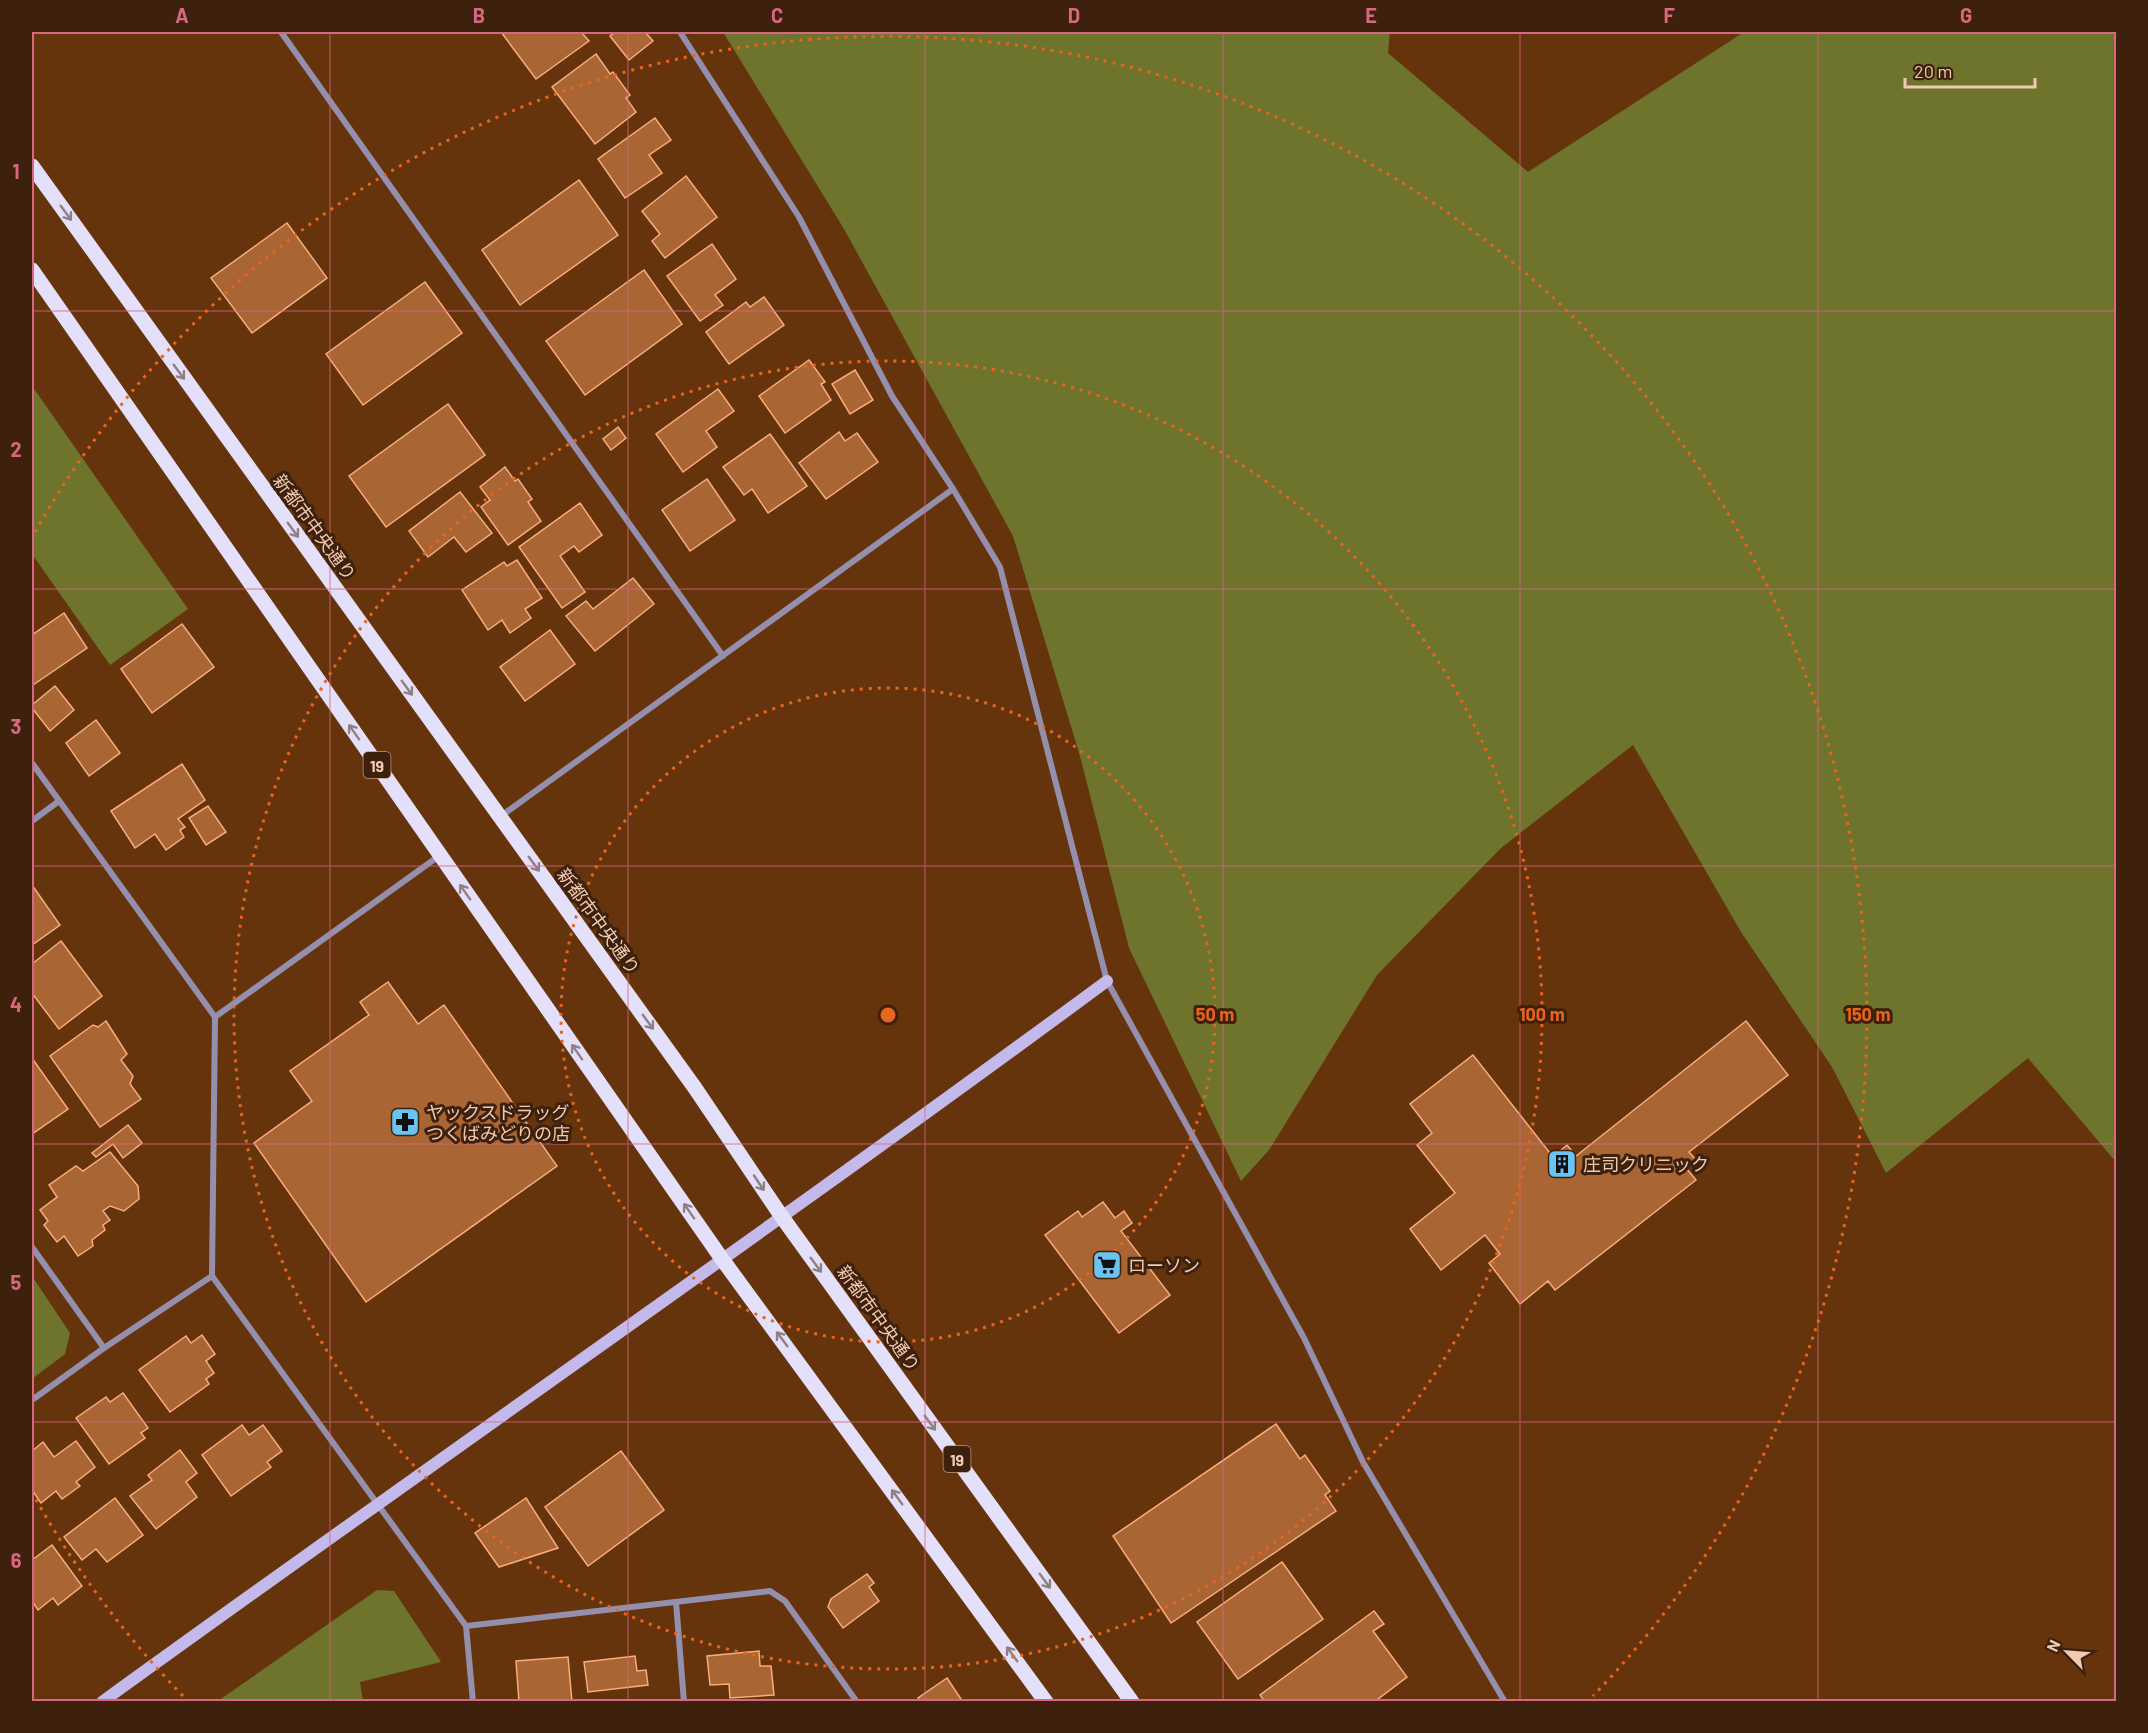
<svg xmlns="http://www.w3.org/2000/svg" width="2148" height="1733" font-family="Barlow,'Noto Sans JP',sans-serif">
  <style>
    .green { fill: #6e742b }
    .building { fill: #a96534; stroke: #f8ad7c; stroke-width: 1.5 }
    .lines { fill: none; stroke-linecap: round; stroke-linejoin: round }
    .street { stroke: #958fae; stroke-width: 6 }
    .secondary { stroke: #c3b9ea; stroke-width: 12 }
    .primary { stroke: #e4e0f9; stroke-width: 15 }
    .oneway { stroke: #918083 }
    .grid { fill: none; stroke: #d76882; stroke-width: 1.5; stroke-opacity: 0.55 }
    .ring { fill: none; stroke: #e9641d; stroke-width: 3; stroke-dasharray: 3 6 }
    .labels { text-anchor: middle; dominant-baseline: central; stroke-width: 6; stroke-linejoin: round; paint-order: stroke }
    .shield { fill: #3e210d; stroke: #bb9780; stroke-width: 1.5 }
    .shield-label { font-size: 16px; font-weight: bold; fill: #f1cab2 }
    .street-label { font-size: 18px; fill: #f1cab2; stroke: #3e210d }
    .poi-label { font-size: 18px; fill: #f1cab2; stroke: #3e210d; text-anchor: start }
    .centre { fill: #e9641d; stroke: #3e210d; stroke-width: 3 }
    .ring-label { font-size: 18px; text-anchor: middle; font-weight: bold; fill: #e9641d; stroke: #3e210d; stroke-width: 6; stroke-linejoin: round; paint-order: stroke }
    .neatline { fill: none; stroke: #d76882; stroke-width: 2 }
    .grid-label { font-size: 20px; text-anchor: middle; font-weight: bold; fill: #d76882 }
  </style>
  <rect width="100%" height="100%" fill="#66340c"/>
  <g class="green">
    <polygon points="723,32 1390,32 1388,53 1528,172 1744,32 2116,32 2116,1162 2028,1058 1886,1173 1832,1067 1741,932 1633,745 1501,848 1377,975 1269,1150 1241,1181 1129,948 1080,756 1013,536 844,229"/>
    <polygon points="32,386 188,609 110,665 32,554"/>
    <polygon points="32,1276 70,1333 65,1354 32,1379"/>
    <polygon points="377,1590 394,1591 441,1662 360,1682 363,1701 218,1701"/>
  </g>
  <g class="building">
    <polygon points="501,32 581,32 589,41 536,79"/>
    <polygon points="615,32 645,32 653,41 629,60 610,36"/>
    <polygon points="596,54 610,74 613,72 630,95 626,98 636,112 595,144 552,87"/>
    <polygon points="655,118 671,140 649,155 662,173 625,198 598,159"/>
    <polygon points="686,176 717,217 665,258 652,241 660,234 642,211"/>
    <polygon points="579,180 618,235 520,305 482,250"/>
    <polygon points="287,223 327,278 252,333 211,278"/>
    <polygon points="712,244 736,279 715,295 723,305 700,321 667,276"/>
    <polygon points="644,270 682,324 585,395 546,341"/>
    <polygon points="425,282 462,333 363,405 326,354"/>
    <polygon points="764,297 784,325 729,364 706,332 746,302 750,307"/>
    <polygon points="809,360 825,382 821,384 831,400 785,433 759,396"/>
    <polygon points="855,370 873,400 850,414 832,384"/>
    <polygon points="718,389 734,411 706,431 717,447 683,472 656,434"/>
    <polygon points="448,404 485,455 386,527 349,476"/>
    <polygon points="618,427 626,438 611,450 603,439"/>
    <polygon points="839,432 845,441 857,433 878,462 826,499 799,463"/>
    <polygon points="770,434 807,486 768,513 752,489 744,495 723,467"/>
    <polygon points="505,467 515,481 518,479 532,499 528,502 541,521 508,545 481,507 490,500 480,487"/>
    <polygon points="707,479 735,520 690,551 662,510"/>
    <polygon points="460,492 492,533 466,552 454,537 428,557 409,531"/>
    <polygon points="580,503 602,535 579,552 574,546 560,556 585,592 562,608 519,547"/>
    <polygon points="517,560 542,598 525,609 531,618 510,633 502,620 488,630 462,590 504,562 507,566"/>
    <polygon points="633,578 654,604 595,651 566,616 586,601 593,609"/>
    <polygon points="64,613 87,648 33,685 32,683 32,635"/>
    <polygon points="182,624 214,667 152,713 121,669"/>
    <polygon points="550,630 575,664 525,701 500,667"/>
    <polygon points="55,686 74,710 50,731 32,708 32,705"/>
    <polygon points="96,720 120,753 89,776 66,743"/>
    <polygon points="182,764 205,800 178,819 185,827 180,830 184,837 166,850 155,834 135,848 111,811"/>
    <polygon points="208,806 226,832 206,845 189,818"/>
    <polygon points="32,885 60,925 32,945"/>
    <polygon points="61,941 102,996 59,1029 32,993 32,964"/>
    <polygon points="388,982 418,1024 444,1005 557,1166 366,1302 254,1143 312,1101 290,1071 369,1015 360,1002"/>
    <polygon points="106,1021 127,1054 121,1060 133,1076 130,1084 141,1099 100,1127 50,1056 93,1025 98,1027"/>
    <polygon points="1746,1021 1788,1075 1689,1152 1696,1160 1686,1168 1696,1180 1555,1290 1548,1281 1520,1304 1489,1263 1500,1254 1485,1235 1441,1270 1410,1229 1455,1193 1417,1145 1432,1133 1410,1104 1473,1055 1553,1157 1567,1145 1576,1156"/>
    <polygon points="34,1061 68,1109 32,1134 32,1063"/>
    <polygon points="128,1125 142,1143 123,1158 113,1144 96,1157 92,1153"/>
    <polygon points="110,1152 138,1186 139,1199 124,1211 110,1206 103,1211 110,1220 103,1225 105,1230 92,1240 93,1246 78,1256 64,1236 57,1242 44,1225 48,1221 40,1210 57,1197 49,1185 76,1166 83,1171"/>
    <polygon points="1103,1202 1115,1218 1124,1211 1132,1223 1121,1231 1170,1295 1119,1333 1045,1235 1078,1211 1082,1217"/>
    <polygon points="202,1335 215,1354 206,1361 214,1373 206,1379 209,1384 170,1412 139,1370 186,1336 191,1343"/>
    <polygon points="123,1393 148,1428 141,1433 145,1438 109,1464 76,1418 106,1397 110,1402"/>
    <polygon points="1276,1424 1300,1459 1305,1455 1330,1491 1325,1495 1336,1511 1171,1623 1113,1536"/>
    <polygon points="242,1425 249,1435 263,1425 282,1451 267,1462 271,1467 231,1496 202,1455"/>
    <polygon points="76,1441 95,1467 76,1482 80,1486 62,1499 56,1491 41,1503 32,1490 32,1451 43,1442 54,1457"/>
    <polygon points="180,1450 197,1473 186,1482 197,1497 156,1529 130,1496 152,1480 148,1475"/>
    <polygon points="621,1451 664,1510 588,1566 545,1507"/>
    <polygon points="115,1498 143,1535 107,1562 96,1549 82,1560 64,1537"/>
    <polygon points="526,1498 558,1548 499,1567 475,1533"/>
    <polygon points="52,1545 82,1586 58,1605 53,1598 38,1610 32,1601 32,1560"/>
    <polygon points="1282,1562 1323,1619 1238,1679 1197,1622"/>
    <polygon points="867,1574 874,1583 869,1587 879,1601 843,1628 828,1607 831,1599"/>
    <polygon points="1374,1611 1384,1624 1373,1631 1407,1677 1374,1702 1265,1702 1260,1695"/>
    <polygon points="759,1651 760,1666 771,1666 774,1695 730,1698 729,1684 710,1685 707,1656"/>
    <polygon points="635,1656 637,1671 646,1670 648,1685 588,1692 584,1662"/>
    <polygon points="568,1657 572,1702 519,1702 516,1661"/>
    <polygon points="947,1678 963,1702 921,1702 918,1698"/>
  </g>
  <g class="lines">
    <g class="street">
      <polyline points="281,32 723,656"/>
      <polyline points="680,32 799,217 892,396 953,489 1000,567 1107,981 1304,1338 1363,1462 1505,1702"/>
      <polyline points="32,763 215,1017"/>
      <polyline points="501,816 953,489"/>
      <polyline points="32,821 59,801"/>
      <polyline points="439,856 215,1017 212,1276 466,1626 473,1702"/>
      <polyline points="32,1247 104,1348"/>
      <polyline points="32,1400 104,1348 212,1276"/>
      <polyline points="676,1602 684,1702"/>
      <polyline points="466,1626 770,1591 785,1601 857,1702"/>
    </g>
    <path class="secondary" d="M102,1702C436,1460 775,1226 1107,981"/>
    <g class="primary">
      <polyline points="32,166 695,1088 782,1217 1132,1702"/>
      <polyline points="32,270 722,1259 1046,1702"/>
    </g>
  </g>
  <defs><path id="oneway-shaft" d="M-6 0H5M1.5-3L5.5 0L1.5 3" fill="none" stroke-width="1.6" stroke-linecap="round" stroke-linejoin="round" transform="scale(1.5)"/></defs>
  <g class="oneway">
    <use href="#oneway-shaft" transform="translate(66 213) rotate(54)"/>
    <use href="#oneway-shaft" transform="translate(179 372) rotate(54)"/>
    <use href="#oneway-shaft" transform="translate(293 530) rotate(54)"/>
    <use href="#oneway-shaft" transform="translate(407 688) rotate(54)"/>
    <use href="#oneway-shaft" transform="translate(354 732) rotate(-125)"/>
    <use href="#oneway-shaft" transform="translate(534 864) rotate(54)"/>
    <use href="#oneway-shaft" transform="translate(465 892) rotate(-125)"/>
    <use href="#oneway-shaft" transform="translate(648 1022) rotate(54)"/>
    <use href="#oneway-shaft" transform="translate(577 1052) rotate(-125)"/>
    <use href="#oneway-shaft" transform="translate(759 1183) rotate(56)"/>
    <use href="#oneway-shaft" transform="translate(689 1211) rotate(-125)"/>
    <use href="#oneway-shaft" transform="translate(816 1265) rotate(54)"/>
    <use href="#oneway-shaft" transform="translate(782 1339) rotate(-127)"/>
    <use href="#oneway-shaft" transform="translate(930 1423) rotate(54)"/>
    <use href="#oneway-shaft" transform="translate(897 1497) rotate(-126)"/>
    <use href="#oneway-shaft" transform="translate(1045 1581) rotate(54)"/>
    <use href="#oneway-shaft" transform="translate(1012 1654) rotate(-126)"/>
  </g>
  <path class="grid" d="M330,32V1702M628,32V1702M925,32V1702M1223,32V1702M1520,32V1702M1818,32V1702M32,311H2116M32,589H2116M32,866H2116M32,1144H2116M32,1422H2116"/>
  <g class="ring">
    <circle cx="888" cy="1015" r="327"/>
    <circle cx="888" cy="1015" r="654"/>
    <path d="M183 1696A980 980 0 0 1 35 1498M35 532A980 980 0 1 1 1593 1696"/>
  </g>
  <defs>
    <g id="pharmacy-square" transform="scale(1.5)"><rect x="-9" y="-9" width="18" height="18" rx="4" fill="#6bc3f2" stroke="#3e210d"/><path d="M-2-6h4v4h4v4h-4v4h-4v-4h-4v-4h4Z" fill="#111"/></g>
    <g id="building-square" transform="scale(1.5)"><rect x="-9" y="-9" width="18" height="18" rx="4" fill="#6bc3f2" stroke="#3e210d"/><path d="M-4-6H4V6H1V3H-1V6H-4ZM-2.5-4.3h1.7v1.8h-1.7ZM.8-4.3h1.7v1.8H.8ZM-2.5-1h1.7V.8h-1.7ZM.8-1h1.7V.8H.8Z" fill="#111"/></g>
    <g id="supermarket-square" transform="scale(1.5)"><rect x="-9" y="-9" width="18" height="18" rx="4" fill="#6bc3f2" stroke="#3e210d"/><path d="M-6-5.5h2.5l.6 2H6L4.5 2H-2.5L-4.4-4H-6ZM-1.5 3.2a1.3 1.3 0 1 0 .1 0ZM3 3.2a1.3 1.3 0 1 0 .1 0Z" fill="#111"/></g>
  </defs>
  <g fill-rule="evenodd">
    <use href="#pharmacy-square" x="405" y="1122"/>
    <use href="#building-square" x="1562" y="1164"/>
    <use href="#supermarket-square" x="1107" y="1265"/>
  </g>
  <g class="labels">
    <g class="shield">
      <rect x="363.5" y="752" width="27" height="26" rx="4.5"/>
      <rect x="943.5" y="1446" width="27" height="26" rx="4.5"/>
    </g>
    <g class="shield-label">
      <text x="377" y="765">19</text>
      <text x="957" y="1459">19</text>
    </g>
    <g class="street-label">
      <text transform="translate(315 527) rotate(54)">新都市中央通り</text>
      <text transform="translate(599 921) rotate(54)">新都市中央通り</text>
      <text transform="translate(879 1318) rotate(54)">新都市中央通り</text>
    </g>
    <g class="poi-label">
      <text x="426" y="1112">ヤックスドラッグ<tspan x="426" dy="21">つくばみどりの店</tspan></text>
      <text x="1583" y="1164">庄司クリニック</text>
      <text x="1128" y="1265">ローソン</text>
    </g>
  </g>
  <circle cx="888" cy="1015" r="9" class="centre"/>
  <g class="ring-label">
    <text x="1215" y="1021">50 m</text>
    <text x="1542" y="1021">100 m</text>
    <text x="1868" y="1021">150 m</text>
  </g>
  <rect width="2148" height="1733" fill="none" stroke="#3e210d" stroke-width="66"/>
  <g transform="translate(2067 1652) rotate(295)" stroke="#3e210d" stroke-width="4.5" paint-order="stroke">
  <path d="M0-4.5L10 22L0 15L-10 22Z" fill="#f1cab2"/>
  <text y="-9" font-size="16" font-weight="bold" text-anchor="middle" fill="#f1cab2">N</text>
  </g>
  <path d="M1905 78v9h130v-9" fill="none" stroke="#f1cab2" stroke-width="3"/>
  <text x="1914" y="78" font-size="18" fill="#f1cab2" stroke="#3e210d" stroke-width="4.5" paint-order="stroke">20 m</text>
  <rect x="33" y="33" width="2082" height="1667" class="neatline"/>
  <g class="grid-label">
    <text x="182" y="23">A</text>
    <text x="479" y="23">B</text>
    <text x="777" y="23">C</text>
    <text x="1074" y="23">D</text>
    <text x="1371" y="23">E</text>
    <text x="1669" y="23">F</text>
    <text x="1966" y="23">G</text>
    <text x="16" y="179">1</text>
    <text x="16" y="457">2</text>
    <text x="16" y="734">3</text>
    <text x="16" y="1012">4</text>
    <text x="16" y="1290">5</text>
    <text x="16" y="1568">6</text>
  </g>
</svg>
